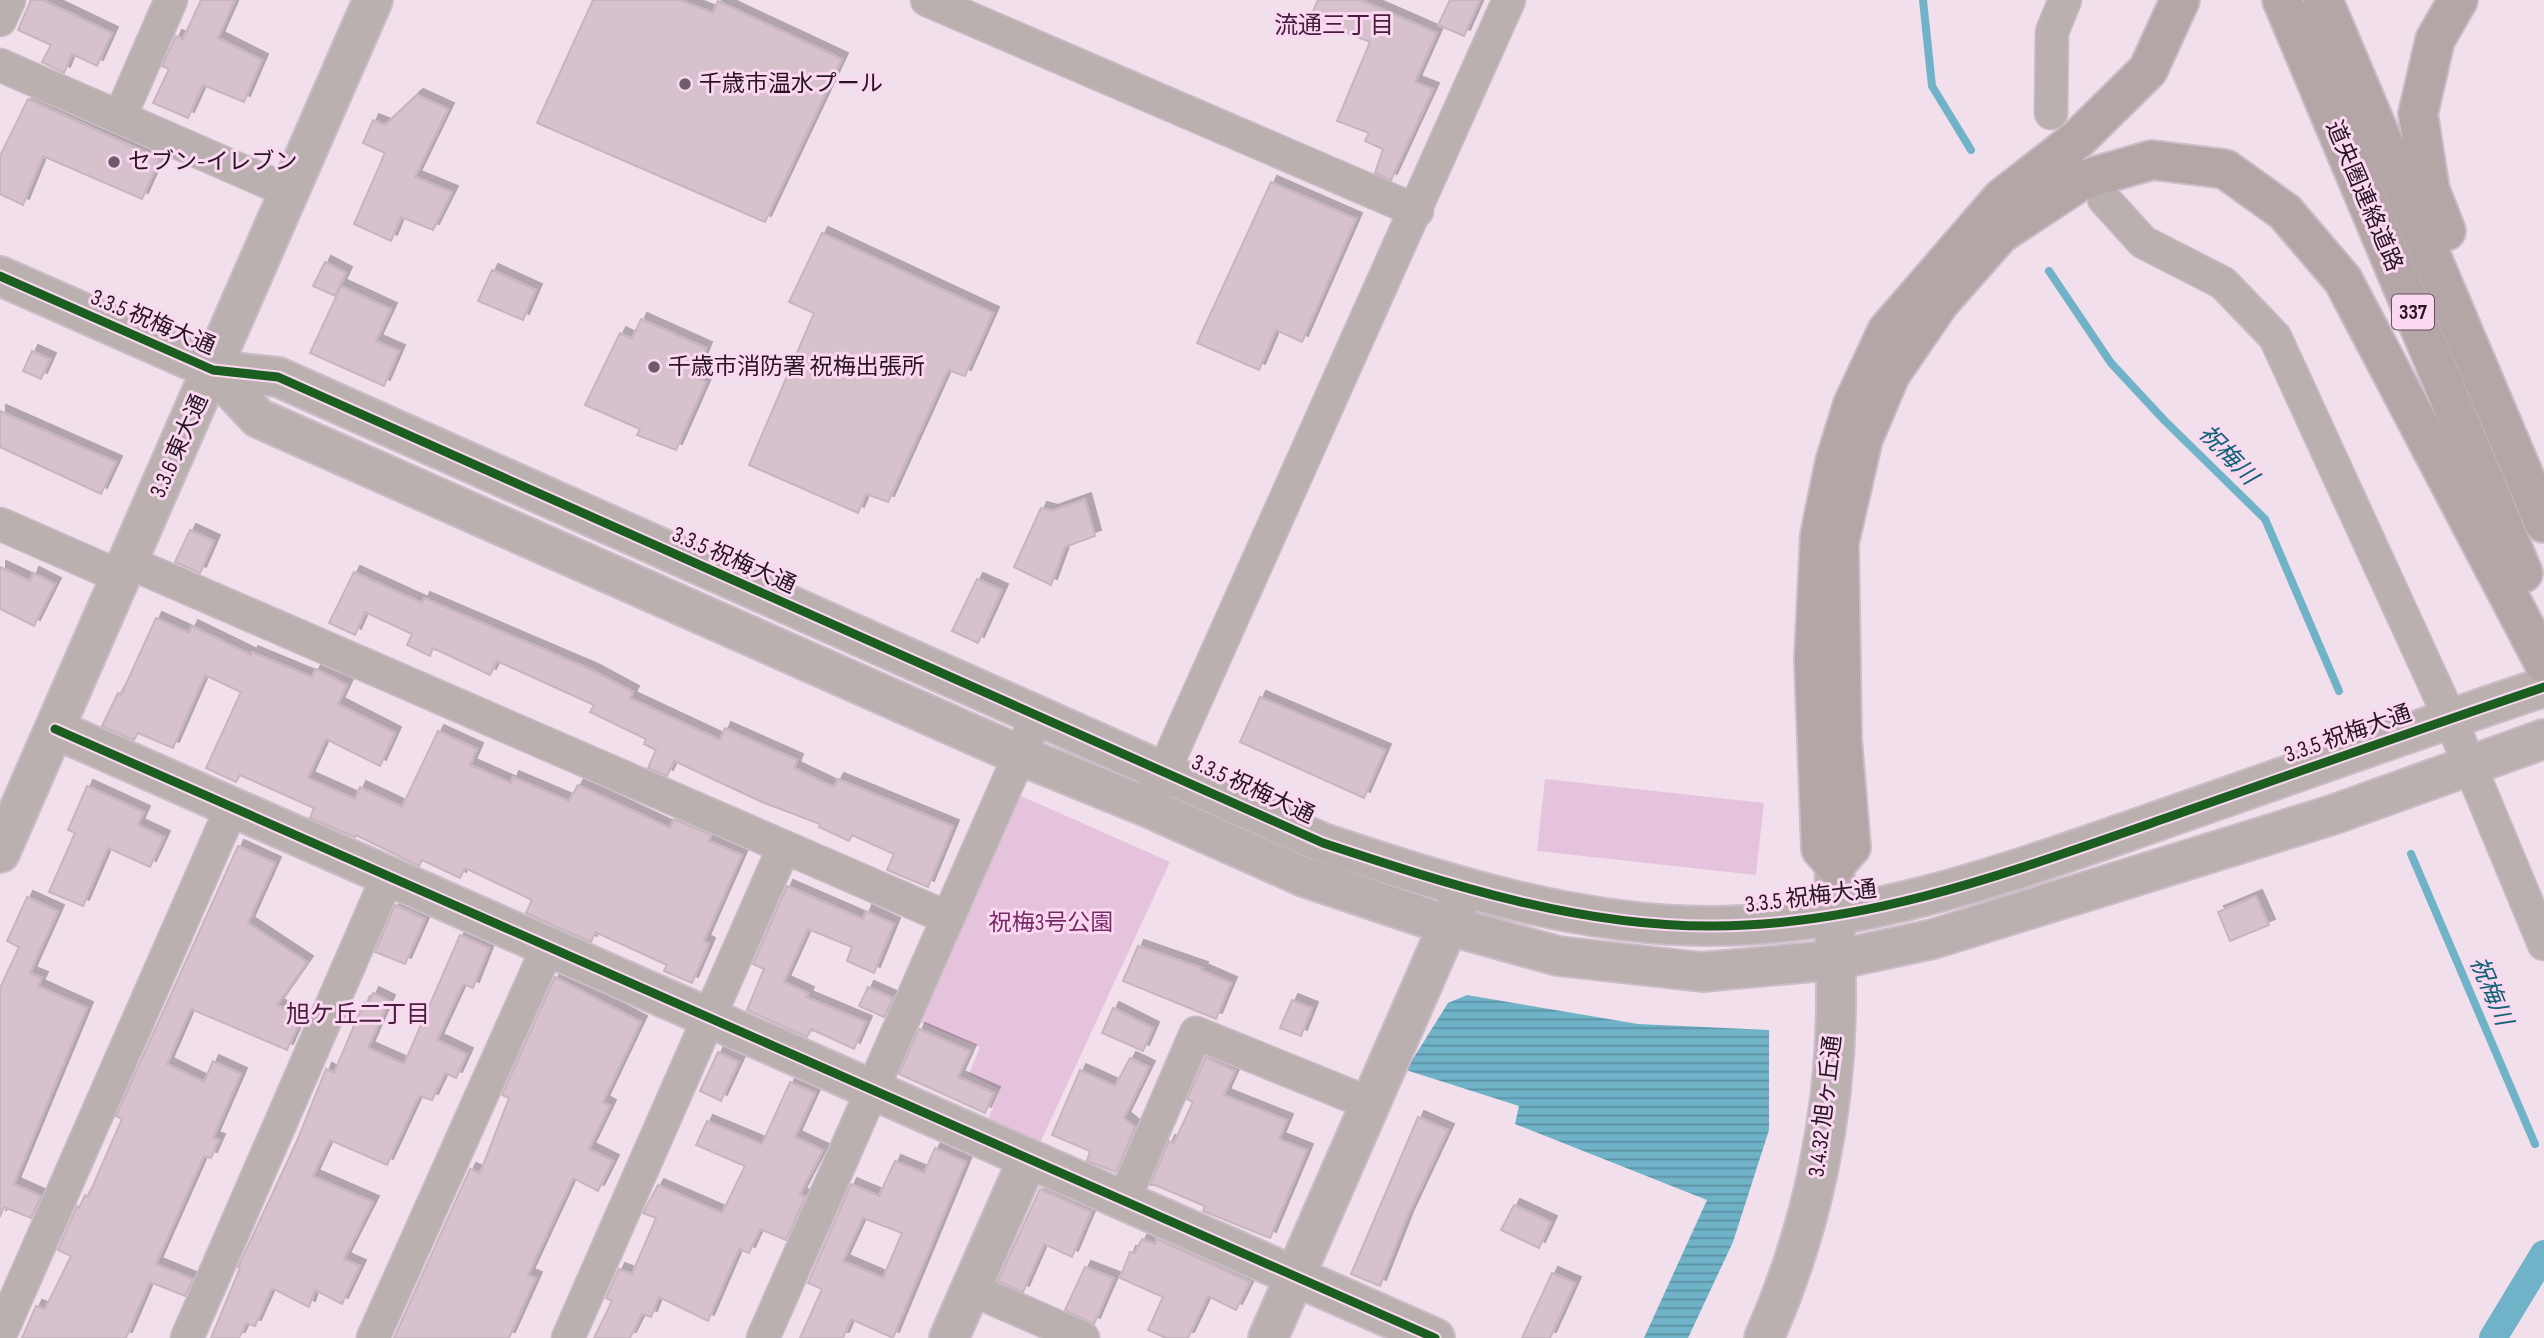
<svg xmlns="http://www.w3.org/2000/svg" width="2544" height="1338" font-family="'Sofia Sans Condensed','Noto Sans JP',sans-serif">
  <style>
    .park { fill: #e6c3dc }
    .water { fill: url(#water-rules) }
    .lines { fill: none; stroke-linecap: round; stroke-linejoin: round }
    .stream { stroke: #70b3c8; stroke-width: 8 }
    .canal { stroke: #70b3c8; stroke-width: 28 }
    .building { fill: #d7c1cc; stroke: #c7b4be; stroke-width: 2; fill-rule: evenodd; filter: url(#shadow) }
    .minor-casing { stroke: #cbbdc7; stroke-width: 35 }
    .tertiary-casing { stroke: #cbbdc7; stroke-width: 42 }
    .trunk-casing { stroke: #cbbdc7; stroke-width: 42 }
    .minor { stroke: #bbb0b0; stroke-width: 32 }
    .tertiary { stroke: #bbb0b0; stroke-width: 38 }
    .trunk { stroke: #b4a6a7; stroke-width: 38 }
    .cycleway-casing { stroke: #f9d8f0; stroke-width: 13 }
    .cycleway { stroke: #1b5e20; stroke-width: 9 }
    .poi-dot { fill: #6e5c6a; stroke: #f9d8f0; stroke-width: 2.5 }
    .labels { text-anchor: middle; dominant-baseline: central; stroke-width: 6; stroke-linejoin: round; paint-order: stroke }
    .shield { fill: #f9d8f0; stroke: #675061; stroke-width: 2 }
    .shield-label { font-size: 21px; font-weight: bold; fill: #281524 }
    .poi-label { font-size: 23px; fill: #281524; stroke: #f9d8f0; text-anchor: start }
    .street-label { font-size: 23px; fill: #281524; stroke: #f9d8f0 }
    .park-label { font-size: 23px; fill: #752a66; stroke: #f9d8f0 }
    .neighbourhood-label { font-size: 24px; fill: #481d3f; stroke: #f9d8f0 }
    .water-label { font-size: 24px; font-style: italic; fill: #0e6273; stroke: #f9d8f0 }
  </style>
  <defs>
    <pattern id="water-rules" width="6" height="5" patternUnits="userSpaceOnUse" patternTransform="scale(1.75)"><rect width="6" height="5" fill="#70b3c8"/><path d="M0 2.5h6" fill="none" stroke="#5c90a2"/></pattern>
    <filter id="shadow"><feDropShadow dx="6" dy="-6" stdDeviation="0" flood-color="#0004"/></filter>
  </defs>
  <rect width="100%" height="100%" fill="#f1e0ec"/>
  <g class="park">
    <polygon points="1545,779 1764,803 1756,875 1537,851"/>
    <polygon points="1019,795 1170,862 1040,1143 987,1122 1000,1089 969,1074 980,1047 915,1020"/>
  </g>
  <polygon class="water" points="1467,995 1638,1024 1769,1030 1769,1130 1733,1242 1688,1338 1644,1338 1707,1200 1515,1124 1519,1106 1406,1070 1448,1003"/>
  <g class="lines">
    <g class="stream">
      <polyline points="1923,0 1932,86 1971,150"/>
      <polyline points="2049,271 2111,363 2164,420 2265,519 2339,691"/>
      <polyline points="2411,854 2535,1144"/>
    </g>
    <polyline class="canal" points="2493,1338 2544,1254"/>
  </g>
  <g class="building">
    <polygon points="31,0 43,0 112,33 97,66 72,54 64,73 42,62 51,45 18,30"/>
    <polygon points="201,0 235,0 218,38 262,60 244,102 203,85 188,118 153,103 169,69 162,66 176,36 183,39"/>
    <polygon points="593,0 680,0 713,13 718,1 842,59 765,222 537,123"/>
    <polygon points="1318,0 1361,0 1437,33 1415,82 1433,89 1391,180 1375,173 1383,149 1365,141 1369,133 1337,121 1370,42 1310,18"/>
    <polygon points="1450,0 1480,0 1464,36 1438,25"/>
    <polygon points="417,95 448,109 415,177 452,192 433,230 401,217 391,241 354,224 385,153 363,143 373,120 385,125"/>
    <polygon points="28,99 160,159 142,199 43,156 23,205 0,194 0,156"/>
    <polygon points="1271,182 1356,219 1302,342 1276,330 1259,370 1197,343"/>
    <polygon points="822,233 993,313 965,376 948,370 888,502 866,494 858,513 749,465 814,313 789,302"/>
    <polygon points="325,262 346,273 335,296 313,286"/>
    <polygon points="492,270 536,290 523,320 478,301"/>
    <polygon points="341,286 391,309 376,341 399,351 384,386 310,353"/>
    <polygon points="641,319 706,348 694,377 706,382 676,450 637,435 640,429 585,405 620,333 632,339"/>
    <polygon points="32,351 50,359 41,379 23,371"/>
    <polygon points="0,411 116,462 101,494 0,447"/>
    <polygon points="1085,499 1095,536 1065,547 1051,585 1014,567 1041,508 1052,511"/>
    <polygon points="190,530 214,541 200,573 175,562"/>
    <polygon points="0,567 30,581 33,573 55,584 34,626 0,609"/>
    <polygon points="354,572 422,603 424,598 592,670 633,692 630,698 720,740 725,728 797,760 794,768 834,787 838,779 953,826 928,887 887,870 894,854 852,835 849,841 819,827 820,824 762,802 674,761 667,776 648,768 656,750 644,744 646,739 590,712 594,705 497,661 490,675 433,648 430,656 407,645 412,634 365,612 355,635 329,623"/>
    <polygon points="977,579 1002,590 978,643 952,631"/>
    <polygon points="156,618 189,633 192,626 251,655 252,652 312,677 316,669 347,685 338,704 395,733 380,766 326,739 308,778 355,799 360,787 402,807 438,731 477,749 470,765 511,783 513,777 569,801 578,785 670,828 674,819 711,835 709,841 742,855 704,941 709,944 692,983 664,971 667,965 595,932 591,942 526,913 532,900 465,868 460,878 422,860 419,866 356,835 355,837 310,818 314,808 240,775 236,782 206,768 241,692 205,675 173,748 138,733 134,740 102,726 118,693 121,695"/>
    <polygon points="1260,697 1385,750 1364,798 1240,742"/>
    <polygon points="87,786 144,812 138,825 164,837 150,867 108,848 83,906 49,892 75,833 68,830"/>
    <polygon points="238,846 275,863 248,923 307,962 277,1005 302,1016 287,1050 191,1009 167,1064 204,1082 213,1061 241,1074 213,1138 219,1140 211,1158 204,1156 156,1264 193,1279 185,1296 150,1282 126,1338 22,1338 36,1306 45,1309 71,1256 58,1250 77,1206 79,1208 85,1195 88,1197 122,1119 116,1116"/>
    <polygon points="787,886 863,919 866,911 894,924 874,973 847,961 852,947 808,929 784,982 808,993 806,997 866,1022 854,1049 811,1029 807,1037 747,1010 764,969 753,964"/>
    <polygon points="2256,896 2269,925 2230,941 2218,912"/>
    <polygon points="27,897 58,911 30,973 42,978 38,986 87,1008 14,1184 41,1196 31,1218 4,1207 0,1217 0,988 19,947 7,941"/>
    <polygon points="395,905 425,919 405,964 375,952"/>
    <polygon points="460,935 489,948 473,988 463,984 437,1040 467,1054 456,1078 445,1073 432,1100 419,1096 387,1165 330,1140 313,1176 373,1202 344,1259 360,1266 342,1304 315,1290 309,1307 272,1288 255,1326 246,1323 239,1338 211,1338 240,1268 238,1267 297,1141 326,1069 334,1073 364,1002 368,1004 373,993 389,1001 368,1048 404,1064"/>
    <polygon points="1138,946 1202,968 1201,970 1231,983 1216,1019 1123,981"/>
    <polygon points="555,977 641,1022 603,1102 610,1106 589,1149 613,1161 598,1191 573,1178 528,1275 536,1278 509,1338 394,1338 470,1169 480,1173 509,1098 502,1095"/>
    <polygon points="868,987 893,998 884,1017 859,1006"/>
    <polygon points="1292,1000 1312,1008 1301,1036 1280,1028"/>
    <polygon points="1113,1008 1153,1028 1143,1051 1102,1033"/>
    <polygon points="919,1029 970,1051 958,1077 994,1093 985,1113 899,1074"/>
    <polygon points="718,1052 739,1062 721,1101 700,1091"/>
    <polygon points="1206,1057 1235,1071 1224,1095 1287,1120 1279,1139 1307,1150 1270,1238 1203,1211 1205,1206 1155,1185 1150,1185 1169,1141 1174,1143 1193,1102 1187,1099"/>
    <polygon points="1130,1058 1149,1067 1124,1118 1135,1127 1116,1172 1087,1161 1090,1151 1052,1135 1080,1070 1115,1086"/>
    <polygon points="790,1082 815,1093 795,1137 823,1150 800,1194 805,1197 786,1240 760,1229 749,1253 739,1249 708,1321 659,1297 651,1317 642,1314 630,1338 594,1338 612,1301 606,1298 619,1269 632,1274 656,1218 643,1213 658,1185 722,1213 745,1166 696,1145 707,1121 762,1144"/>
    <polygon points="1418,1117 1448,1130 1408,1215 1380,1286 1351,1274"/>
    <path d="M935,1148L966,1162L893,1338L851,1319L843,1338H800L822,1289L808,1283L851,1184L879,1196L895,1161L924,1173ZM863,1218L902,1233L883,1278L843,1261Z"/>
    <polygon points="1040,1189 1091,1212 1072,1257 1044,1244 1023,1292 998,1281"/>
    <polygon points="1514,1205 1551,1222 1539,1248 1501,1230"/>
    <polygon points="1142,1239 1155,1244 1157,1239 1250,1282 1236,1310 1208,1296 1188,1338 1166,1338 1148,1330 1163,1297 1120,1278 1130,1252 1135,1253"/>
    <polygon points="1085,1267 1114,1278 1094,1324 1065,1310"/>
    <polygon points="1552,1273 1575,1283 1550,1338 1522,1338"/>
  </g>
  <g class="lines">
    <g class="minor-casing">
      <g id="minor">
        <polyline points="927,0 1417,211"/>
        <polyline points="0,20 9,0"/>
        <polyline points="0,65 288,191"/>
        <polyline points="2051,113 2052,32 2065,0"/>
        <polyline points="120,117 171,0"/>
        <polyline points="2104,199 2143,242 2223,283 2275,337 2450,718 2544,944"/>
        <polyline points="0,524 121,577"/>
        <polyline points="128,562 948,918"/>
        <polyline points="1154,793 1509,0"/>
        <polyline points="1123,1202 1196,1033 1371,1104"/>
        <polyline points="971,1289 1083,1338"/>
        <polyline points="0,1335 232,807"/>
        <polyline points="187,1338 388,876"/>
        <polyline points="373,1338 548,947"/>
        <polyline points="568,1338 784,847"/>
        <polyline points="763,1338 1037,716"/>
      </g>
    </g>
    <g class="tertiary-casing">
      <g id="tertiary">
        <path d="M0,276L213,370L278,377L1323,843C1450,885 1579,927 1714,926C1869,925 2008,873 2152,823C2283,777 2413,731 2544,687"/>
        <polyline points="213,370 258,418 1019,755 1147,807 1304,877 1450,926 1558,956 1702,972 1835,960 1933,939 2332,815 2544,739"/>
        <polyline points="55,729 1435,1338"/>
        <polyline points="0,853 373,0"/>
        <polyline points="949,1338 1028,1159"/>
        <polyline points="1268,1338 1459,901"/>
        <path d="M1764,1338C1812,1230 1837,1111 1836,993C1836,950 1833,908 1835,865"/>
      </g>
    </g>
    <g class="trunk-casing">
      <g id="trunk">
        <polyline points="2180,0 2148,70 2079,138 2002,198 1887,331 1853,404 1835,462 1820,535 1814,659 1821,849 1835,865 1851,847 1842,739 1839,543 1863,439 1890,375 1940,302 2000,234 2082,180 2152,160 2225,169 2285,212 2343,280 2544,663"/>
        <polyline points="2282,0 2523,573"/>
        <polyline points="2323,0 2544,523"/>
        <polyline points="2446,231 2430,190 2418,114 2435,40 2458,0"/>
      </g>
    </g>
    <use href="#minor" class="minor"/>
    <use href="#tertiary" class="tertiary"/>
    <use href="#trunk" class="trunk"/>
    <g class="cycleway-casing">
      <g id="cycleway">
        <path d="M0,276L213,370L278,377L1323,843C1450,885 1579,927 1714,926C1869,925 2008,873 2152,823C2283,777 2413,731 2544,687"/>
        <polyline points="55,729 1435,1338"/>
      </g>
    </g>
    <use href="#cycleway" class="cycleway"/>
  </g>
  <g class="poi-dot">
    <circle cx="685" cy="84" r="7"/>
    <circle cx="114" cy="162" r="7"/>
    <circle cx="654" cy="367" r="7"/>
  </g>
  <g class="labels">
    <rect class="shield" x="2392" y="294.5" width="42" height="35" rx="5"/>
    <g class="shield-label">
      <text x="2413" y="312">337</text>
    </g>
    <g class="poi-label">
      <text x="699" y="84">千歳市温水プール</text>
      <text x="128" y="162">セブン-イレブン</text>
      <text x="668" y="367">千歳市消防署 祝梅出張所</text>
    </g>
    <g class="street-label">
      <text transform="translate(2364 196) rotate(67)">道央圏連絡道路</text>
      <text transform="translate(153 322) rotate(23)">3.3.5 祝梅大通</text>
      <text transform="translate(179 446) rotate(-66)">3.3.6 東大通</text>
      <text transform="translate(734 560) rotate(24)">3.3.5 祝梅大通</text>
      <text transform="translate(2348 734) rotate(-19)">3.3.5 祝梅大通</text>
      <text transform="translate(1253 789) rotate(25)">3.3.5 祝梅大通</text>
      <text transform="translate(1811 897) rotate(-7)">3.3.5 祝梅大通</text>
      <text transform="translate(1825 1106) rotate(-83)">3.4.32 旭ヶ丘通</text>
    </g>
    <g class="park-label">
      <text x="1051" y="923">祝梅3号公園</text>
    </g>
    <g class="neighbourhood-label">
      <text x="1334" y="25">流通三丁目</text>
      <text x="358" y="1014">旭ケ丘二丁目</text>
    </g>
    <g class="water-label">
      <text transform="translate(2228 455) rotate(46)">祝梅川</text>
      <text transform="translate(2491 991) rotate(67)">祝梅川</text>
    </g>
  </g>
</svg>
